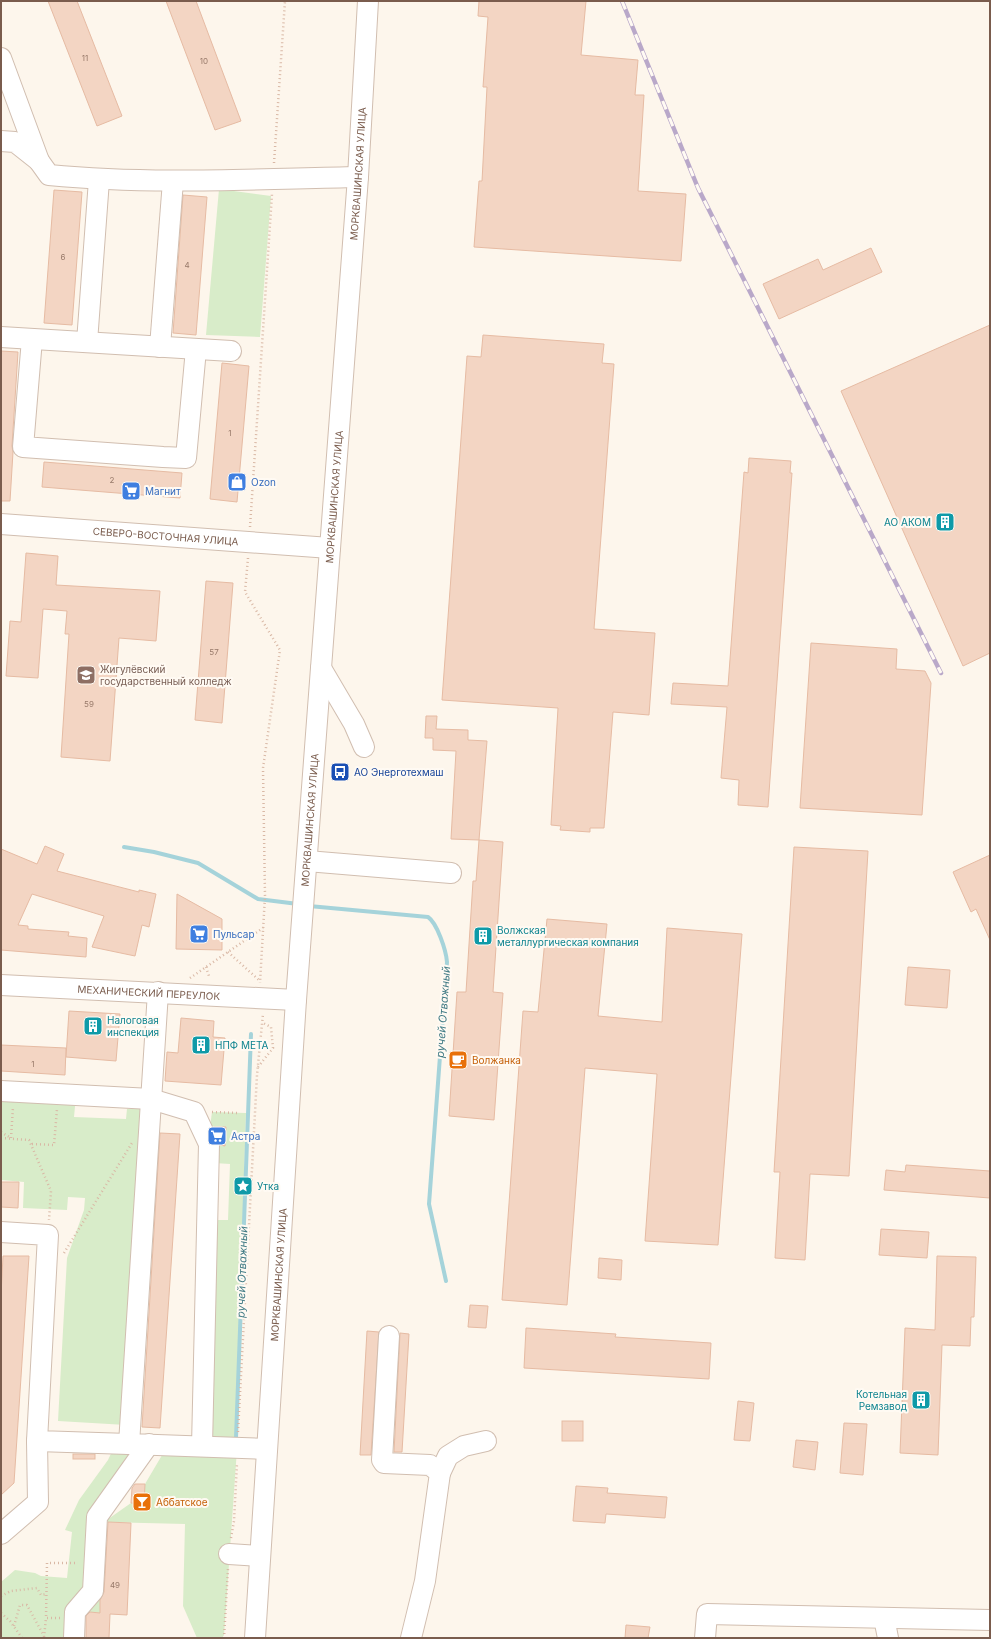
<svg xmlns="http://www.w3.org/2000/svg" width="991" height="1639" font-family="Inter,sans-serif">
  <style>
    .green { fill: #d8ecc9 }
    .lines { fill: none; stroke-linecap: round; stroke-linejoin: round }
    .stream { stroke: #a5d3da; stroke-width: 4 }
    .building { fill: #f3d5c3; stroke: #e6bba3 }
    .minor-casing { stroke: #d1beb0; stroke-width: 22 }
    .path { stroke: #d9b8a5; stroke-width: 2.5; stroke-dasharray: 1 3; stroke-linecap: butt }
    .minor { stroke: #fff; stroke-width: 20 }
    .rail-casing { stroke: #b9a8c9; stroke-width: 4.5 }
    .rail { stroke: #fffaf3; stroke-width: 3; stroke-dasharray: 9; stroke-linecap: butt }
    .labels { text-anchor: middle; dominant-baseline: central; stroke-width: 4; stroke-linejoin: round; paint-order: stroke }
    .number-label { font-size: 8px; fill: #987a6a }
    .street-label { font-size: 10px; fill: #7a5c4d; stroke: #fffaf3 }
    .shop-label { font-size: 10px; fill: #366cbe; stroke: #fffaf3; text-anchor: start }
    .culture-label { font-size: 10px; fill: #0d838f; stroke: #fffaf3; text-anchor: start }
    .education-label { font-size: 10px; fill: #785e54; stroke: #fffaf3; text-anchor: start }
    .transit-label { font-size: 10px; fill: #164399; stroke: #fffaf3; text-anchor: start }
    .food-label { font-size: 10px; fill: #c56008; stroke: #fffaf3; text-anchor: start }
    .water-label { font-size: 11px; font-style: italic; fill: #437c86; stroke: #fffaf3 }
  </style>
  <rect width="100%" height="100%" fill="#fdf6ec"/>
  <g class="green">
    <polygon points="219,189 271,196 260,337 206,335"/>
    <polygon points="1,1092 76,1096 74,1117 126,1119 127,1109 143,1109 126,1425 58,1421 67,1258 84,1210 85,1198 68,1197 67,1210 23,1208 24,1182 1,1180"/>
    <polygon points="212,1112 246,1113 236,1438 205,1437 212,1220 228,1220 230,1164 214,1163 214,1145 225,1145 226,1128 210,1127"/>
    <polygon points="115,1445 136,1445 94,1512 92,1572 75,1601 70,1638 1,1638 1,1582 15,1570 35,1573 41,1576 67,1578 72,1532 65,1530 79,1500 108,1460"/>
    <polygon points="168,1445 237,1449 224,1635 222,1638 197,1638 183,1606 185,1524 104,1522 131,1503 143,1503 145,1484"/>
    <polygon points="101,1591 100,1613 83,1612"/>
  </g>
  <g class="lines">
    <g class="stream">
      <polyline points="124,847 154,852 198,863 258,899 298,904"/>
      <path d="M309,906L428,917C437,923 446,950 447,962L429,1204L446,1281"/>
      <polyline points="236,1438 251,1034"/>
    </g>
  </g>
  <g class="building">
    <polygon points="48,1 77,1 122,116 97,126"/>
    <polygon points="166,1 196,1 241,121 215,130"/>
    <polygon points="479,1 586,1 581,55 638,60 635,95 644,95 638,191 686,194 681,261 474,247 479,181 482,181 487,87 483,87 488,17 478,16"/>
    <polygon points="54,190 82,192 72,325 44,323"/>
    <polygon points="183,195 207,197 196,335 173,333"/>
    <polygon points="871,248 882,272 779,319 763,284 818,259 823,270"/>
    <polygon points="990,325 990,653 963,666 841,391"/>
    <polygon points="483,335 604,344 602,363 614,364 594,629 655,633 649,715 613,712 604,828 590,828 590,832 560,830 561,826 551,825 558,708 442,700 467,356 481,357"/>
    <polygon points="1,351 18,352 12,446 13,452 10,501 1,501"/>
    <polygon points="222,363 249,366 237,502 210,499"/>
    <polygon points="749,458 791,461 790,473 792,473 768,807 738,805 739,780 721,778 727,707 671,704 673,683 728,686 744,472 748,473"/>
    <polygon points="44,462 182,473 180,498 42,487"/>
    <polygon points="26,553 58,556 56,585 160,591 156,641 119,638 110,761 61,757 69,634 65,634 67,611 43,609 38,678 6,676 10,621 21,622"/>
    <polygon points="206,581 233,583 222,723 195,720"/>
    <polygon points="811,643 897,649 896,669 925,671 931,683 922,815 800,808"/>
    <polygon points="426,716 437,716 436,729 468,730 468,740 487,741 479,840 451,839 456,751 433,750 433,738 425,738"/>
    <polygon points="479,840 503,842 493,992 503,993 494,1120 449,1116 457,992 466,992 473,881 476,881"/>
    <polygon points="45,846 64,854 57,871 139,892 139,890 156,894 149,927 142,925 135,956 92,947 104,916 32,894 18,925 28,926 28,929 69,932 68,936 87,938 86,957 1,950 1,849 37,864"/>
    <polygon points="794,847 868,851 849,1176 810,1174 805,1260 775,1258 780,1172 774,1172"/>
    <polygon points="990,855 990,940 976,909 971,912 953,872"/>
    <polygon points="177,894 222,919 222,950 176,949"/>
    <polygon points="547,919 607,924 598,1016 662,1022 667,928 742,934 718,1245 645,1241 657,1074 585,1068 567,1305 502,1300 523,1011 538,1012"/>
    <polygon points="908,967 950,970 947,1008 905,1005"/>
    <polygon points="69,1011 120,1014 116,1061 66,1057"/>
    <polygon points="181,1018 214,1021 213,1037 225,1038 221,1085 165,1081 167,1052 178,1053"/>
    <polygon points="1,1045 66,1048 65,1075 1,1071"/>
    <polygon points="214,1127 226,1127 225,1146 220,1145 219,1139"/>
    <polygon points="160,1133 180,1134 160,1428 142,1427"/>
    <polygon points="906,1165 990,1171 990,1198 884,1190 886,1170 905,1172"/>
    <polygon points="1,1182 19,1182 18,1208 1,1207"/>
    <polygon points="881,1229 929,1232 927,1258 879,1255"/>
    <polygon points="3,1256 29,1256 14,1483 1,1495 1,1295"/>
    <polygon points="937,1256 976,1257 974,1317 971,1317 970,1346 942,1345 938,1455 900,1453 905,1328 935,1330"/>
    <polygon points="599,1258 622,1260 621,1280 598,1278"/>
    <polygon points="470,1305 488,1306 486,1328 468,1327"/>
    <polygon points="526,1328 616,1334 615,1337 711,1343 709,1379 524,1368"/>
    <polygon points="367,1331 379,1332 371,1455 360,1455"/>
    <polygon points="400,1333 409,1334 402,1452 394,1452"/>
    <polygon points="738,1401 754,1403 750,1441 734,1440"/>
    <rect x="562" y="1421" width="21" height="20"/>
    <polygon points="844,1423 867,1424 863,1475 840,1473"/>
    <polygon points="796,1440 818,1442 815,1470 793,1467"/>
    <rect x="73" y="1454" width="22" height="5"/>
    <polygon points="135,1484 145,1484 144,1504 131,1503 132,1488"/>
    <polygon points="576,1486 608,1488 607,1493 667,1497 665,1518 606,1514 605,1523 573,1521"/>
    <polygon points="108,1522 131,1523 127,1615 110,1614 109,1638 86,1638 86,1616 90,1612 100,1613 100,1600 104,1592"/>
    <polygon points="626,1625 650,1627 648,1638 625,1638"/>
  </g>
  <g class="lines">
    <g class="minor-casing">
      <g id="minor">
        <polyline points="1,58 39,161"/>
        <path d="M1,141L15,142L39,161L49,175C152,185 255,179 358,177"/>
        <polyline points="1,337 231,351"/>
        <polyline points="32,339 23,447 163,457 186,458 196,349"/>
        <polyline points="87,342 99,180"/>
        <polyline points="160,347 173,181"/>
        <path id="s1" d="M1,524L330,548"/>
        <polyline points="321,668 354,724 364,747"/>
        <polyline points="307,861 451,873"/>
        <path id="s2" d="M1,985L296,1000"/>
        <polyline points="158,992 129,1444 267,1449"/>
        <polyline points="1,1091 151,1099 194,1112 209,1144 202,1446"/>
        <polyline points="1,1232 48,1235 37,1441 129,1444"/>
        <polyline points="389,1336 382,1460 384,1463 430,1465 440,1473 425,1581 411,1638"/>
        <polyline points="440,1473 448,1456 464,1446 486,1441"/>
        <polyline points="1,1534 38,1502 37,1441"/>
        <polyline points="229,1554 260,1556"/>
        <polyline points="884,1618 888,1638"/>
        <polyline points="74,1638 75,1612 93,1591 97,1517 149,1444"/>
        <path id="s3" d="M255,1638L296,1000L358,177L368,1"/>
        <polyline points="705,1638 707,1614 990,1620"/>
      </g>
    </g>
    <g class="path">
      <polyline points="274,163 285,1"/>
      <polyline points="250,527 272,194"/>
      <polyline points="248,558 245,592 280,650 263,768 265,896 260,983"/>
      <polyline points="228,952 260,981"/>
      <polyline points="206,967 209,976"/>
      <polyline points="190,978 263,928"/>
      <polyline points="258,1067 273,1048 271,1027 263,1023"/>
      <polyline points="212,1112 239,1113"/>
      <polyline points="1,1132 11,1138"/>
      <polyline points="1,1138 29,1140 51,1191 49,1220"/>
      <polyline points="11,1138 13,1107"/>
      <polyline points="32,1144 54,1145 57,1109"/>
      <polyline points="64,1253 132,1143"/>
      <polyline points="238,1432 257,1075 263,1014"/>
      <polyline points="231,1538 234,1521 237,1463"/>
      <polyline points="1,1596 11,1591 37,1588 41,1595 47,1594"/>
      <polyline points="1,1613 10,1621 22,1638"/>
      <polyline points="60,1618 46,1618 47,1563 78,1563"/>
      <polyline points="14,1626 20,1605 27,1605 44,1636"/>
      <polyline points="44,1637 46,1618"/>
      <polyline points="224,1638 228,1569"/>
    </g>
    <use href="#minor" class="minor"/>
    <g class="rail-casing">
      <polyline id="rail" points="622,1 698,188 941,673"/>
    </g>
    <use href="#rail" class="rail"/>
  </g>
  <defs>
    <g id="shop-square" transform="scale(1)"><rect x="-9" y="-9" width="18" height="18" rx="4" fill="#3f7fe0" stroke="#fffaf3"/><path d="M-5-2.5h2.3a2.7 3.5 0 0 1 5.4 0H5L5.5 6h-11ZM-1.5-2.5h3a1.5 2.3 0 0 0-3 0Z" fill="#fff"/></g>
    <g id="supermarket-square" transform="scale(1)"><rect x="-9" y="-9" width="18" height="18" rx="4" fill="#3f7fe0" stroke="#fffaf3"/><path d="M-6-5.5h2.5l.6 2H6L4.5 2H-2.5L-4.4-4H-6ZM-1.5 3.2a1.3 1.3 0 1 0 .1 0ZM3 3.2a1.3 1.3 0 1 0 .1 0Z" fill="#fff"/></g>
    <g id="building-square" transform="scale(1)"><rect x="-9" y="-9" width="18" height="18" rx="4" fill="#0f9aa8" stroke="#fffaf3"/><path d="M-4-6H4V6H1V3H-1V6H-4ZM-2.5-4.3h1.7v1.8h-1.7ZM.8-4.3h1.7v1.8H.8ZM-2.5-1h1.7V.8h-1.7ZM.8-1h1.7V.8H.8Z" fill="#fff"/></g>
    <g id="university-square" transform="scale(1)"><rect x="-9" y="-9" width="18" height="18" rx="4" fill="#8d6e63" stroke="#fffaf3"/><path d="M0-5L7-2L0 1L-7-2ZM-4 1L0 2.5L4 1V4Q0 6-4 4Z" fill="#fff"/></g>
    <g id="bus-square" transform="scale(1)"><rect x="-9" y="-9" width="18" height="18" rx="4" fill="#1a4fb4" stroke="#fffaf3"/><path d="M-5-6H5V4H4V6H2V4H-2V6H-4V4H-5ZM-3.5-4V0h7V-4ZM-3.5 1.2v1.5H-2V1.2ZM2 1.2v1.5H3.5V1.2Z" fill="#fff"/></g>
    <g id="cafe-square" transform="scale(1)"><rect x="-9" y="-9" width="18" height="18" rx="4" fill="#e8710a" stroke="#fffaf3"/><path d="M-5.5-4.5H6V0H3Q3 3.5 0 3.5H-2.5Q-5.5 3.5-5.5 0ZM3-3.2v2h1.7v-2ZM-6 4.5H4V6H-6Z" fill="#fff"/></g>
    <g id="sight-square" transform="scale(1)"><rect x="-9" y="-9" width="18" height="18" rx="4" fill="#0f9aa8" stroke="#fffaf3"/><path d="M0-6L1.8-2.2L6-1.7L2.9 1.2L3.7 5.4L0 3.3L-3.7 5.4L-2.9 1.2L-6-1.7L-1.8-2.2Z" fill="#fff"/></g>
    <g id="bar-square" transform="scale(1)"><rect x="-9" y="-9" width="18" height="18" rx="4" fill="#e8710a" stroke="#fffaf3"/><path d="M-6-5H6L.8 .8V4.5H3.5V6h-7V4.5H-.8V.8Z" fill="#fff"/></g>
  </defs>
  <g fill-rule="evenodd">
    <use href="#shop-square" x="237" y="482"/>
    <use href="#supermarket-square" x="131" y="491"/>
    <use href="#building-square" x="945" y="522"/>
    <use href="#university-square" x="86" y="675"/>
    <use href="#bus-square" x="340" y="772"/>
    <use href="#supermarket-square" x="199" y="934"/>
    <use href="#building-square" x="483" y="936"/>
    <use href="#building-square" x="93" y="1026"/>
    <use href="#building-square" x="201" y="1045"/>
    <use href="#cafe-square" x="458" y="1060"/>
    <use href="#supermarket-square" x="217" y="1136"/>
    <use href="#sight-square" x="243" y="1186"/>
    <use href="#building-square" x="921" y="1400"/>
    <use href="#bar-square" x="142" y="1502"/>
  </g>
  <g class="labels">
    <g class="number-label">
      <text x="85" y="58">11</text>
      <text x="204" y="61">10</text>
      <text x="63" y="257">6</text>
      <text x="187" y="265">4</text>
      <text x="230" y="433">1</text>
      <text x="112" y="480">2</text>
      <text x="214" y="652">57</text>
      <text x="89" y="704">59</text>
      <text x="33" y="1064">1</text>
      <text x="115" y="1585">49</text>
    </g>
    <g class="street-label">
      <text stroke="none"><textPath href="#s3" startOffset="1468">МОРКВАШИНСКАЯ УЛИЦА</textPath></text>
      <text stroke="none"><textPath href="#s3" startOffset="1144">МОРКВАШИНСКАЯ УЛИЦА</textPath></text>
      <text stroke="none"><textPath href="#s1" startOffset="165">СЕВЕРО-ВОСТОЧНАЯ УЛИЦА</textPath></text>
      <text stroke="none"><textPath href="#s3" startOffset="820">МОРКВАШИНСКАЯ УЛИЦА</textPath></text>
      <text stroke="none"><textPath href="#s2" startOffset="148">МЕХАНИЧЕСКИЙ ПЕРЕУЛОК</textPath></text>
      <text stroke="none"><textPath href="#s3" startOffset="364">МОРКВАШИНСКАЯ УЛИЦА</textPath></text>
    </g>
    <g class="shop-label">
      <text x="251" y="482">Ozon</text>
      <text x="145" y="491">Магнит</text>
      <text x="213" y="934">Пульсар</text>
      <text x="231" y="1136">Астра</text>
    </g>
    <g class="culture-label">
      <text x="931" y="522" text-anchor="end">АО АКОМ</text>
      <text x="497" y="930">Волжская<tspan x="497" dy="12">металлургическая компания</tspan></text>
      <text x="107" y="1020">Налоговая<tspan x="107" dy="12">инспекция</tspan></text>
      <text x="215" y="1045">НПФ МЕТА</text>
      <text x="257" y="1186">Утка</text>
      <text x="907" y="1394" text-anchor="end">Котельная<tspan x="907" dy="12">Ремзавод</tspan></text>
    </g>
    <g class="education-label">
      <text x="100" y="669">Жигулёвский<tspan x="100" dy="12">государственный колледж</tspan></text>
    </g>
    <g class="transit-label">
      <text x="354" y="772">АО Энерготехмаш</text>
    </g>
    <g class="food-label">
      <text x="472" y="1060">Волжанка</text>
      <text x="156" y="1502">Аббатское</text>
    </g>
    <g class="water-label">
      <text transform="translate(443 1012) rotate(-86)">ручей Отважный</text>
      <text transform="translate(242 1272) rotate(-88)">ручей Отважный</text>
    </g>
  </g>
  <rect width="991" height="1639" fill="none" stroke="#7a5c4d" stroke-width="4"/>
</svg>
